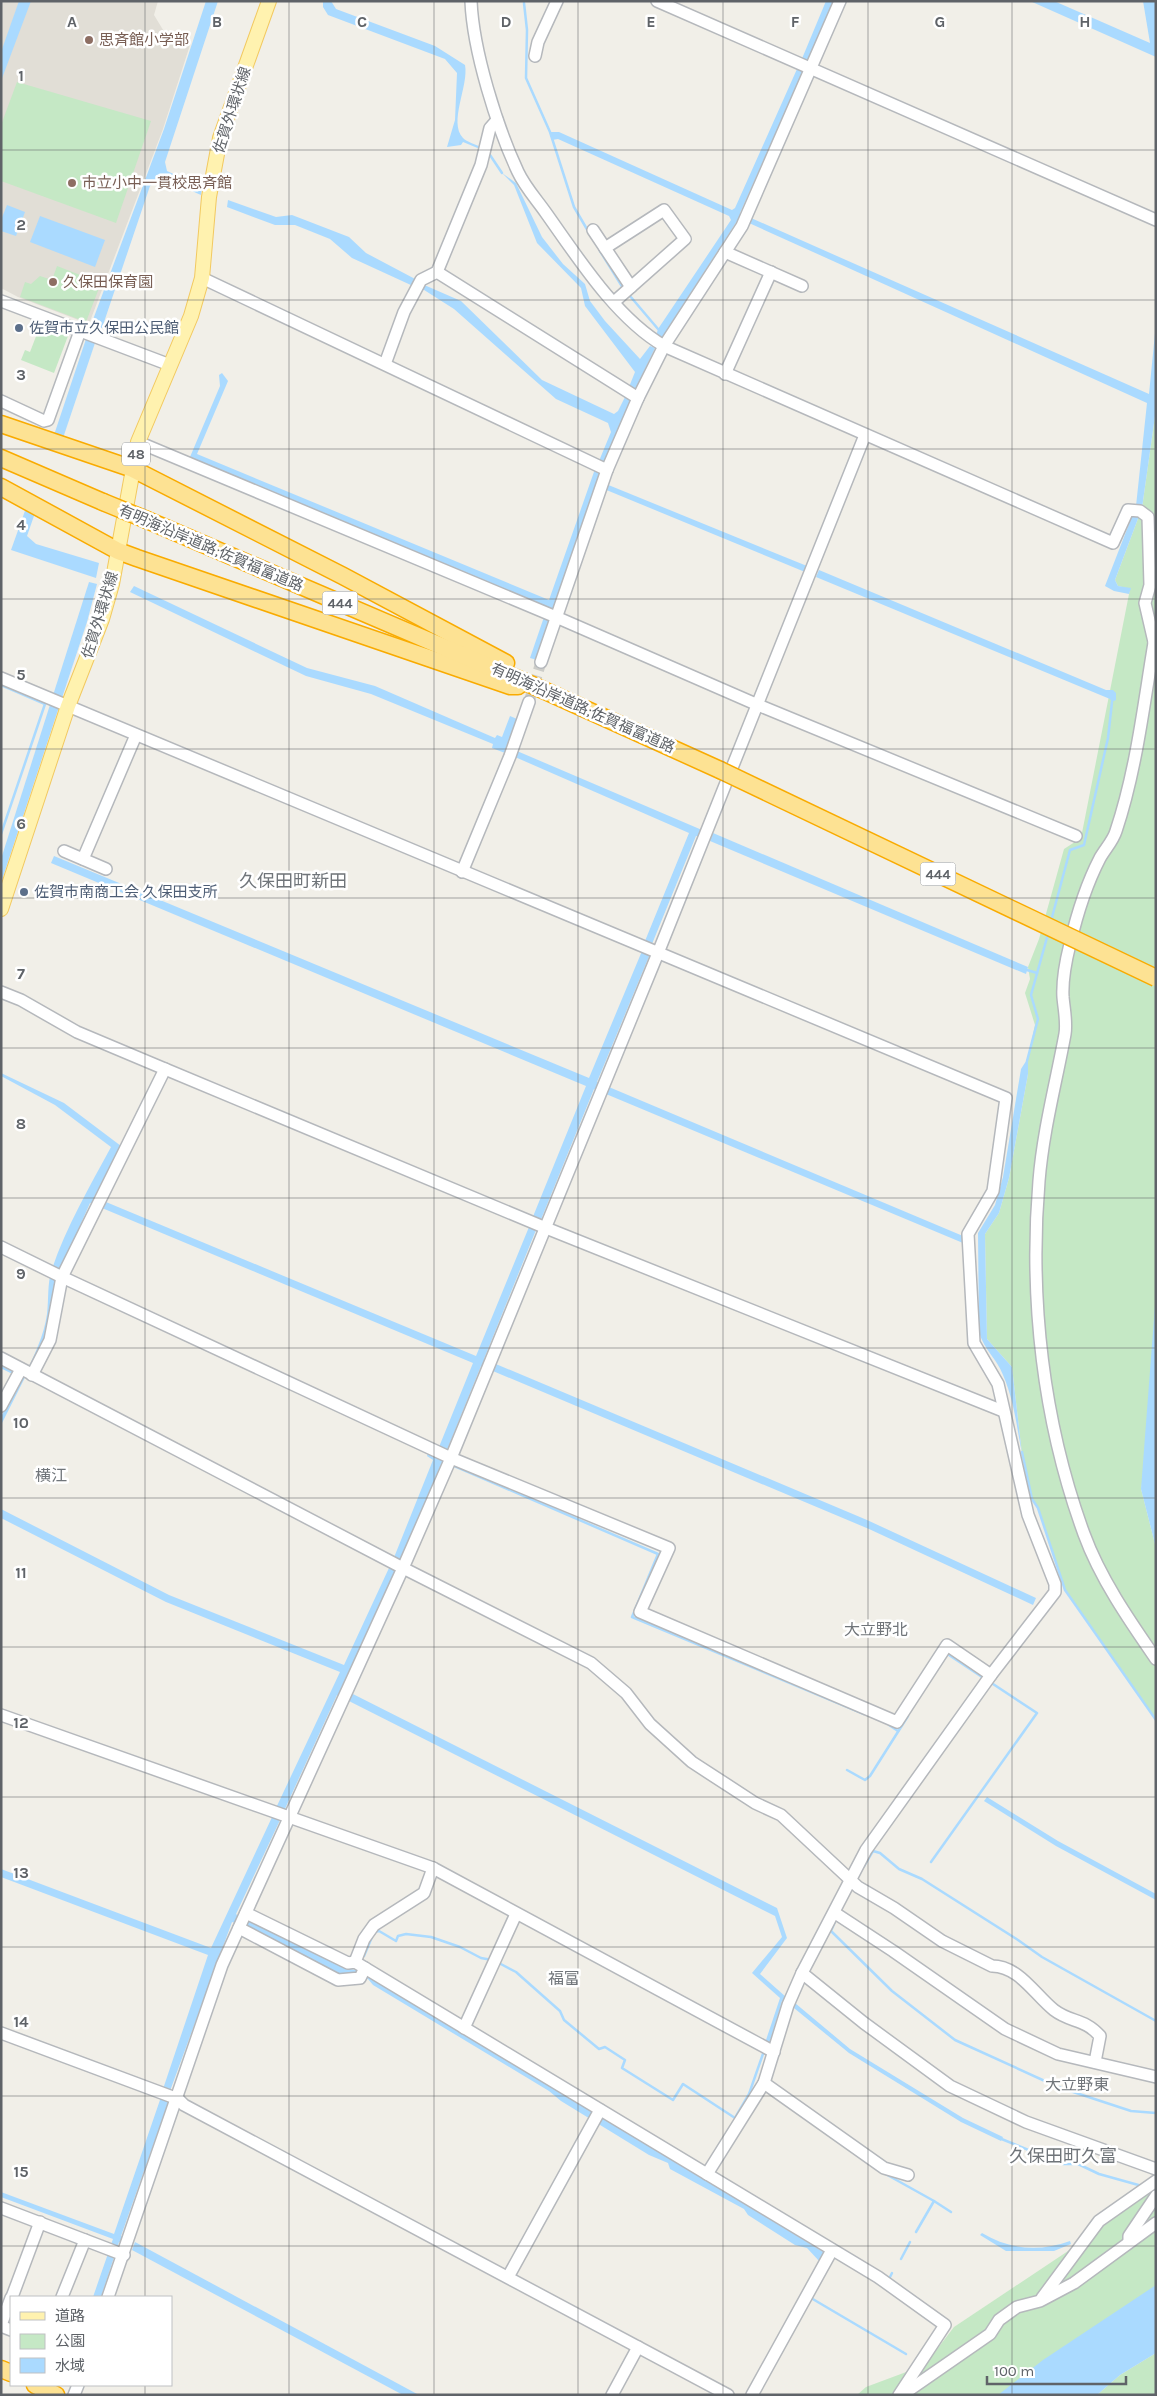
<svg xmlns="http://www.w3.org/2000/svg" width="1157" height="2396" font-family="Karla,'Noto Sans JP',sans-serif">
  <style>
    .education { fill: #e1ded6 }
    .green { fill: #c5e8c5 }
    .water { fill: #aadaff }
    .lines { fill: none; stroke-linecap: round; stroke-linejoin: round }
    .stream { stroke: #aadaff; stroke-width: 2.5 }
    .minor-tunnel { stroke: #ccccc8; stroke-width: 11; stroke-dasharray: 11 5.5; stroke-linecap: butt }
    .minor-casing { stroke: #b5b8bc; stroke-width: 14 }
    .major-casing { stroke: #f2c960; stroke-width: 16 }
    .highway-casing { stroke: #f9ab00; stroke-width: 19 }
    .minor { stroke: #fff; stroke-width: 11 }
    .major { stroke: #fff2af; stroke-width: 14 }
    .highway { stroke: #fde293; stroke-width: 16 }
    .highway-bridge-casing { stroke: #f9ab00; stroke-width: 19; stroke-linecap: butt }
    .highway-bridge { stroke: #fde293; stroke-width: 16 }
    .grid { fill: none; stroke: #5f6368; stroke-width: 1; stroke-opacity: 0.55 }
    .education-dot { fill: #8d6e63; stroke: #fff; stroke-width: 2 }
    .service-dot { fill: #5c6f8a; stroke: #fff; stroke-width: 2 }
    .labels { text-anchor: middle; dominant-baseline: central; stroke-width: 5; stroke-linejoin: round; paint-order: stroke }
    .shield { fill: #fff; stroke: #8f9295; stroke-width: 1 }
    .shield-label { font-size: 14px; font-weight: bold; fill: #5f6368 }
    .education-label { font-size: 15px; fill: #785e54; stroke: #fff; text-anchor: start }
    .street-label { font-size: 15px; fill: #5f6368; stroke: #fff }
    .service-label { font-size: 15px; fill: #4e5e75; stroke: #fff; text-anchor: start }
    .neighbourhood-label { font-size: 16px; fill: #70757a; stroke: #fff }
    .quarter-label { font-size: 18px; fill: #70757a; stroke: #fff }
    .grid-label { font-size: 16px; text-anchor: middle; font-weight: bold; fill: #5f6368; stroke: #fff; stroke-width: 5; stroke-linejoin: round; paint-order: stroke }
  </style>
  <rect width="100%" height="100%" fill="#f1efe8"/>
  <polygon class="education" points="1,1 158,1 154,15 168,38 190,45 163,129 89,324 18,297 1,288"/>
  <g class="green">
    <polygon points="17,82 151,121 116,223 1,181 1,125"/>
    <polygon points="57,266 101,283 86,322 20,297 25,282 31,284 40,276 52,280"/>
    <polygon points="40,326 68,336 54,373 21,360 25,350 30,352"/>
    <polygon points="1156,409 1156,1413 1141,1489 1156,1548 1156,1720 1065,1590 1038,1508 1032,1499 1022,1454 1012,1367 987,1339 985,1234 999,1213 1009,1178 1028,1074 1028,1058 1035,1025 1025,993 1030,979 1028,967 1039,939 1064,849 1081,838 1130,589 1118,586 1115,580 1142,508"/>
    <polygon points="1152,2189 1156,2190 1156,2294 1003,2395 857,2395 866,2387 925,2365 954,2327 1089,2237"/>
    <polygon points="1156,2353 1156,2395 1097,2395 1120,2375"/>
  </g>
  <g class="water">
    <polygon points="19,1 31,1 1,81 1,52"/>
    <path d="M206,1H218L165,162L167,171L202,187L201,195C184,188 167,174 150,186L102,328L91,325L164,129Z"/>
    <path d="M323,1H331L336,9L435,46L465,65C469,86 448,122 463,138C467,142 475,144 481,147L480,149L463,142L461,145L447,147L455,120L457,73L445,59L328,15L323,7Z"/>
    <polygon points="826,1 833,1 807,64 801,61"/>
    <polygon points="1030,1 1054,1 1150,43 1143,1 1156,1 1156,57"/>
    <polygon points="797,69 803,72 740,213 743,215 740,221 737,221 661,339 656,336 658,329 731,220 729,216 558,139 552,140 550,132 559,132 732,210 735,208"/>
    <polygon points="502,173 516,183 542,237 563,264 585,284 590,301 605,321 640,359 650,346 655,348 635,390 629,387 635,372 585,306 581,288 537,243 514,185"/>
    <polygon points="228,200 276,217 292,215 349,237 366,253 417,280 413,286 352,258 330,239 295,225 275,225 227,207"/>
    <polygon points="7,205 25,212 16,236 1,231 1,220"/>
    <polygon points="40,216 105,240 95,267 30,242"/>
    <polygon points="751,218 1149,394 1156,323 1156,409 1142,508 1115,580 1118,586 1131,588 1129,594 1114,591 1105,586 1136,506 1147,403 749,223"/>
    <polygon points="422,284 461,301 542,380 614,414 618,411 626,395 632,398 604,463 599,461 611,432 608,423 556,399 454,309 421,288"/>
    <polygon points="86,339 95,343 63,438 54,435"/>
    <polygon points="222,373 228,381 197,454 549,600 595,469 601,473 553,613 546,609 547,607 190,457 220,386 219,375"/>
    <polygon points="606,484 807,566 805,572 604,489"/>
    <polygon points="26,508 35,513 27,536 36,544 99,563 96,578 11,550"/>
    <polygon points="819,570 1106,690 1113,690 1116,693 1116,700 1112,702 1110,699 816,577"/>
    <polygon points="89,582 97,584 87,622 1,883 1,859"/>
    <polygon points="134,586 307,668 375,686 495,738 497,735 502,737 510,716 517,719 505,753 492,748 493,744 371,694 306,676 130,592"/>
    <polygon points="544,617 550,620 537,660 530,658"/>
    <polygon points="517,751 702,830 700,837 696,836 652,944 645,941 689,833 515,757"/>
    <polygon points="713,833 1028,967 1026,974 710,841"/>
    <polygon points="54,856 589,1078 642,951 650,954 597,1082 963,1236 963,1243 594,1089 540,1222 532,1219 586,1086 51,863"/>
    <path d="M1028,1058V1074L1009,1178L999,1213L985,1234L987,1339L1012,1367L1022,1454C1017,1428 1014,1400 1003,1375C997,1359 984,1350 979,1332L978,1233L995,1205L1003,1177L1021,1069Z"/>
    <path d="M1,1073L64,1103L121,1146L94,1197L476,1356L529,1227L536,1230L484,1359L867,1520L1036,1598L1033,1605L869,1529L481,1366L447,1450L439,1447L473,1363L90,1203L60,1271L46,1336L1,1425V1417L21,1377L25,1375C34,1355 44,1336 47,1314C49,1298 47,1284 52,1269C66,1227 90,1186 111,1147L55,1105L1,1076Z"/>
    <polygon points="1156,1292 1156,1548 1141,1489"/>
    <polygon points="428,1453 435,1457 436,1455 445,1461 444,1464 441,1464 402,1559 341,1688 777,1908 787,1938 760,1974 786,1997 785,2002 782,2001 769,2044 765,2043 780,1998 752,1973 782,1937 775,1916 337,1695 284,1811 276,1808 340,1672 166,1602 1,1518 1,1509 169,1595 344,1665 395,1555 433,1460 427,1456"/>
    <polygon points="987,1797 1058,1841 1156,1894 1156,1900 1056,1846 984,1801"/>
    <polygon points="273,1815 281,1818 236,1914 238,1916 235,1923 232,1922 170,2091 163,2089 208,1955 1,1877 1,1869 211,1948"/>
    <polygon points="249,1919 343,1967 367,1973 825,2253 820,2262 807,2248 795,2245 748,2215 744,2209 670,2169 668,2163 649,2155 561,2101 549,2091 373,1985 368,1979 357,1975 337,1974 246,1925"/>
    <polygon points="795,2003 850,2049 963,2118 1003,2137 1001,2141 961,2122 849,2053 794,2008"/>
    <polygon points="161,2097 169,2100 121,2236 124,2238 122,2242 119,2242 101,2297 93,2297 113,2239 1,2197 1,2192 114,2234"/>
    <path d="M982,2233C1010,2250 1040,2252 1070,2241L1071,2244L1054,2251H1006L980,2235Z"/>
    <polygon points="135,2242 419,2395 403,2395 132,2250"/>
    <polygon points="1156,2285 1156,2353 1120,2375 1097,2395 998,2395 1043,2360"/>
  </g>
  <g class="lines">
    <g class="stream">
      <polyline points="524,3 527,30 526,78 550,132 574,207 588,231"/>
      <polyline points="488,152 502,173"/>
      <polyline points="600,251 623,288"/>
      <polyline points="630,296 658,329"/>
      <polyline points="1,685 45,704 1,834"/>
      <polyline points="1051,921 1070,850 1084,845 1108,738 1112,702"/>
      <polyline points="1027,970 1037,973"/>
      <polyline points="1027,1061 1038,1019 1031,995 1048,934"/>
      <polyline points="1,1367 15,1374"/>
      <polyline points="1022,1452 1032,1499 1038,1508 1065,1590 1156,1720"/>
      <polyline points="452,1465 658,1554 632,1617 864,1714"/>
      <polyline points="946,1653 985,1679"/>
      <polyline points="889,1725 898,1731"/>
      <polyline points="847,1770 865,1780 870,1776 908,1716"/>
      <polyline points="931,1862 1037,1713 990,1682"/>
      <polyline points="864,1866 873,1851 880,1853 899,1869 922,1879 1018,1940 1042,1957 1156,2021"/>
      <polyline points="836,1919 831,1931 892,1991 955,2040 1058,2087 1131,2111 1156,2113"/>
      <polyline points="374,1932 379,1931 396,1941 398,1936 406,1934 431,1937 460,1947 481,1958 492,1960"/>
      <polyline points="364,1956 372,1937"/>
      <polyline points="497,1962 516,1972 560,2011 564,2020 599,2049 605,2047 625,2060 622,2068 673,2100 683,2084 735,2118 749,2094 764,2051"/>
      <polyline points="999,2138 1063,2164 1078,2164 1099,2174 1142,2186"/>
      <polyline points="882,2172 934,2201 916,2232"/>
      <polyline points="934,2201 951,2212"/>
      <polyline points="901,2259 910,2242"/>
      <polyline points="888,2281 892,2273"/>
      <polyline points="811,2298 906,2354"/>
      <polyline points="709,2395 713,2395"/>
    </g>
    <polyline class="minor-tunnel" points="529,702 541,662"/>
    <g class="minor-casing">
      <g id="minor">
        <path d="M471,1C473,51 497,127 518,172C525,187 537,200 546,213C578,258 616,318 664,346L1113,543L1128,510L1140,511L1148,517L1150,585L1145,603L1154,642"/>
        <polyline points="657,1 1156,220"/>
        <polyline points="535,56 538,42 557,1"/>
        <polyline points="593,230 631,287"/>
        <polyline points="605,248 664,210 685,239 614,302"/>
        <polyline points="725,252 802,286"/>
        <polyline points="437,272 638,398"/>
        <polyline points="202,278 607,470"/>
        <polyline points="1,301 170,365"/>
        <polyline points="385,364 404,312 421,280 437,272 481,165 490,128 497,120"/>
        <polyline points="725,374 771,272"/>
        <polyline points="1,401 44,421 48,420 80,331"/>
        <polyline points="138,442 556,617 758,705 1076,836"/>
        <path d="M1155,637C1144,701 1137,768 1116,831C1113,841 1105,849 1100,858C1086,885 1077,914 1070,944C1066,960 1062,980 1063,997C1064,1009 1067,1022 1065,1034C1056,1083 1043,1131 1039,1181C1029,1299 1043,1422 1084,1534C1100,1578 1129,1620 1156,1659"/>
        <polyline points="541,662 607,470 638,398 664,346 742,226 840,1"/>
        <polyline points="1,678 1006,1098 993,1191 968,1234 974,1343 998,1384 1028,1515 1055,1584 1055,1592 991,1675 866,1850 802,1973 788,2005 764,2083 707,2174"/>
        <polyline points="64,851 106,869"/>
        <polyline points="83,859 136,735"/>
        <polyline points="462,872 510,756 529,702"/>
        <polyline points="1,992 21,1000 77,1032 165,1069 546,1228 1003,1411"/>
        <polyline points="1,1247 62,1277 451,1458 669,1548 640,1612 897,1722 947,1645 991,1675"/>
        <path d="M1,1358L403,1568L591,1663L626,1693L650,1724L692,1762L755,1803L781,1815L858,1887L894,1908L942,1941L992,1966C1019,1966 1035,1995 1054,2010C1071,2023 1084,2018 1100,2036L1095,2062"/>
        <polyline points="32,1375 50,1340 62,1277 165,1069"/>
        <polyline points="1,1406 21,1369"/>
        <polyline points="1,1715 433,1868 774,2052"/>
        <polyline points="246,1913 348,1963 355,1962 878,2277 945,2325 899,2395"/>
        <polyline points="835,1913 893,1951 1005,2029 1058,2054 1156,2077"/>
        <polyline points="239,1928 338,1980 360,1978 365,1968"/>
        <polyline points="355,1962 364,1939 374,1925 424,1893 433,1868"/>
        <polyline points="802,1973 864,2023 950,2086 1026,2122 1156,2169"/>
        <polyline points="464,2028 516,1914"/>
        <polyline points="1,2033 178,2099 184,2105 728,2395"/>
        <polyline points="764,2083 884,2168 908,2175"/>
        <polyline points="1,2208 124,2255"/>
        <polyline points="1129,2242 1129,2236 1156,2196"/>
        <polyline points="508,2277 600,2110"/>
        <polyline points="12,2297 40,2222"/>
        <polyline points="62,2297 85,2240"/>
        <polyline points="108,2297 222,1965 403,1568 451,1458 658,953 865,435"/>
        <polyline points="1042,2298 1099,2221 1156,2181"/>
        <polyline points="1,2325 11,2298"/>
        <polyline points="1,2326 11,2330"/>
        <polyline points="74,2395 78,2385"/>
        <polyline points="612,2395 638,2347"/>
        <polyline points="752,2395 832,2250"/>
        <polyline points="902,2395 990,2334 999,2320 1017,2307 1040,2301 1074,2283 1156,2223"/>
      </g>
    </g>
    <g class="major-casing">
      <polyline id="major" points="1,909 68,706 102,619 112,584 138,442 191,316 202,278 209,197 220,138 269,1"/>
    </g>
    <g class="highway-casing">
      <g id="highway">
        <polyline points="1,424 133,469 343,576 506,663"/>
        <polyline points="1,458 103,502"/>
        <polyline points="1,487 118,551 137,558 510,686 518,686"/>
        <polyline points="147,520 532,685 720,770"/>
        <polyline points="1,2369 11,2373"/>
        <polyline points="35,2385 56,2395"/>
      </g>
    </g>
    <use href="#minor" class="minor"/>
    <use href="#major" class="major"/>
    <use href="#highway" class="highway"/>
    <g class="highway-bridge-casing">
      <g id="highway-bridge">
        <polyline points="103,502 147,520"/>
        <polyline points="720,770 1156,978"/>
      </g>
    </g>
    <use href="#highway-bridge" class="highway-bridge"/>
  </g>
  <path class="grid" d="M145,1V2297M289,1V2395M434,1V2395M578,1V2395M723,1V2395M868,1V2395M1012,1V2395M1,150H1156M1,300H1156M1,449H1156M1,599H1156M1,749H1156M1,898H1156M1,1048H1156M1,1198H1156M1,1348H1156M1,1498H1156M1,1647H1156M1,1797H1156M1,1947H1156M1,2096H1156M1,2246H1156M145,2385V2395"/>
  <g class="education-dot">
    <circle cx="89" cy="40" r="5"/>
    <circle cx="72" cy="183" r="5"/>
    <circle cx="53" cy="282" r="5"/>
  </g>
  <g class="service-dot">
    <circle cx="19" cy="328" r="5"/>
    <circle cx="24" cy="892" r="5"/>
  </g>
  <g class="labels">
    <g class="shield">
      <rect x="122" y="442.5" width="28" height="23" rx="4"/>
      <rect x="322.5" y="591.5" width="35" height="23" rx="4"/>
      <rect x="920.5" y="862.5" width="35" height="23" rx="4"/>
    </g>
    <g class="shield-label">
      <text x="136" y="454">48</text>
      <text x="340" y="603">444</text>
      <text x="938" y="874">444</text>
    </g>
    <g class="education-label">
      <text x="99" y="40">思斉館小学部</text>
      <text x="82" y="183">市立小中一貫校思斉館</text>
      <text x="63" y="282">久保田保育園</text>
    </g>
    <g class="street-label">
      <text transform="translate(232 110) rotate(-72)">佐賀外環状線</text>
      <text transform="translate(211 548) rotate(23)">有明海沿岸道路;佐賀福富道路</text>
      <text transform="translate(100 615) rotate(-73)">佐賀外環状線</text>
      <text transform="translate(583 708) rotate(24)">有明海沿岸道路;佐賀福富道路</text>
    </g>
    <g class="service-label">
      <text x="29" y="328">佐賀市立久保田公民館</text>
      <text x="34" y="892">佐賀市南商工会 久保田支所</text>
    </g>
    <g class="neighbourhood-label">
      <text x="51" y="1475">横江</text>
      <text x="876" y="1629">大立野北</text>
      <text x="564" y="1978">福富</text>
      <text x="1077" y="2084">大立野東</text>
    </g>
    <g class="quarter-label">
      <text x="293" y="881">久保田町新田</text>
      <text x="1063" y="2156">久保田町久富</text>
    </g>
  </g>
  <g class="grid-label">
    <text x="72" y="27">A</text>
    <text x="217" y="27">B</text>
    <text x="362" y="27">C</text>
    <text x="506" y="27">D</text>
    <text x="651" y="27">E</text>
    <text x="795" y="27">F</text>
    <text x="940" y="27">G</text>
    <text x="1085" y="27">H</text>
    <text x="21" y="81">1</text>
    <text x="21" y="230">2</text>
    <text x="21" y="380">3</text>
    <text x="21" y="530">4</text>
    <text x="21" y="680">5</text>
    <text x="21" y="829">6</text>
    <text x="21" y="979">7</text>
    <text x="21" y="1129">8</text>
    <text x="21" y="1279">9</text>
    <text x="21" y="1428">10</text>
    <text x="21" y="1578">11</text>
    <text x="21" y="1728">12</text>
    <text x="21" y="1878">13</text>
    <text x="21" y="2027">14</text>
    <text x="21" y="2177">15</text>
  </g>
  <rect width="1157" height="2396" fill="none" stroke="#5f6368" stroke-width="5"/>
  <rect x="10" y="2296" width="162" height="90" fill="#ffffff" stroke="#bfc1c3"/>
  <rect x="20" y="2312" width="25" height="8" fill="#fff2af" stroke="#bfc1c3"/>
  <text x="55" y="2321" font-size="15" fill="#5f6368">道路</text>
  <rect x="20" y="2334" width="25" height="15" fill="#c5e8c5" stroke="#bfc1c3"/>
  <text x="55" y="2346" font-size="15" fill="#5f6368">公園</text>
  <rect x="20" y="2358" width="25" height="15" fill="#aadaff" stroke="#bfc1c3"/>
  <text x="55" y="2371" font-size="15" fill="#5f6368">水域</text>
  <path d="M987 2376v8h139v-8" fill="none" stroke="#5f6368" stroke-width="2.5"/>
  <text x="994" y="2376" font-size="15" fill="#5f6368" stroke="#ffffff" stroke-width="4" paint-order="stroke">100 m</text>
</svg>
